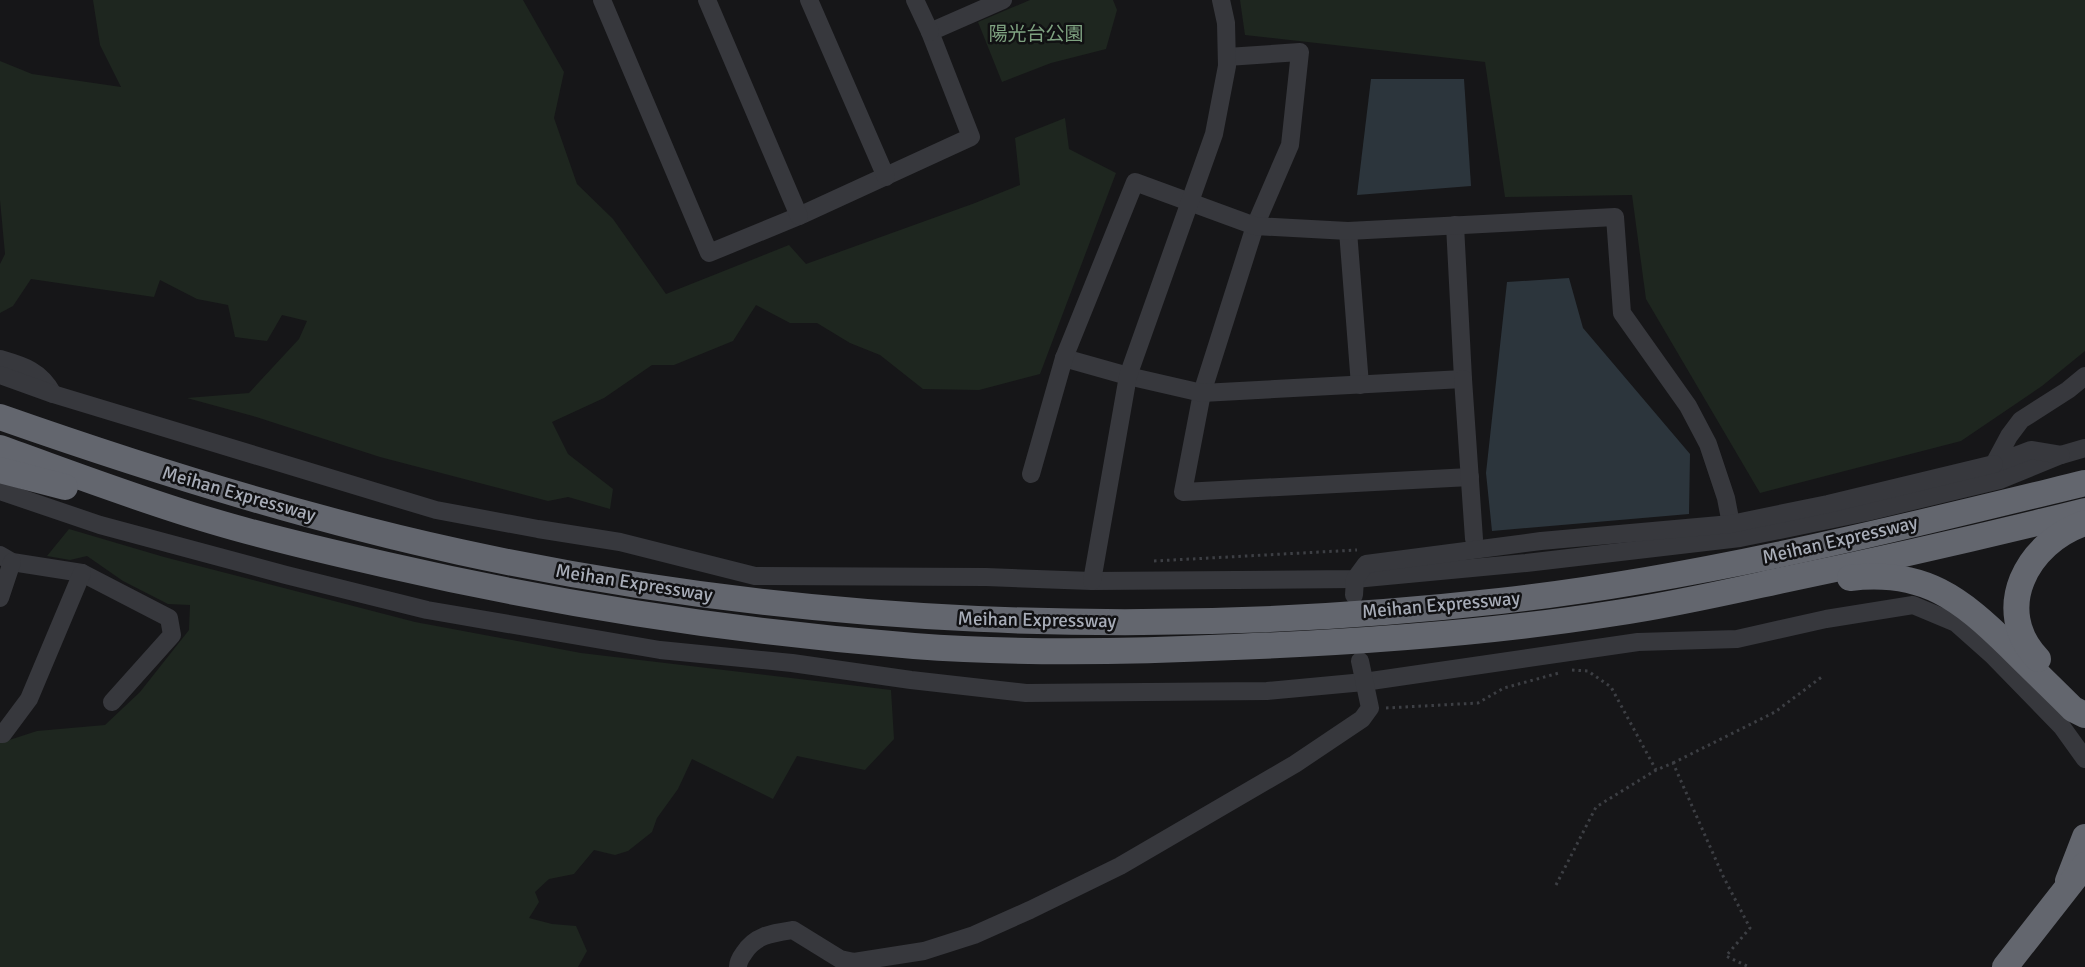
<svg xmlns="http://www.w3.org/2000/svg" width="2085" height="967" font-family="Signika,'Noto Sans JP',sans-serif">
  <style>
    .green { fill: #1e261f }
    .water { fill: #2c353c }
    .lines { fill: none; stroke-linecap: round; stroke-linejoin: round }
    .path { stroke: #3d3f44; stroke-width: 3; stroke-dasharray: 2.5 4; stroke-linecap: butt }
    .minor { stroke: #37383d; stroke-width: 18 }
    .highway { stroke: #63666e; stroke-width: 26 }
    .labels { text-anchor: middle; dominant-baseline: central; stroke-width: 5; stroke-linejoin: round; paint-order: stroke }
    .park-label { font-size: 19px; fill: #7fa381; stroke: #111113 }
    .street-label { font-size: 19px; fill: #a8adb8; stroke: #111113 }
  </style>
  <rect width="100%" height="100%" fill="#161618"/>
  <g class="green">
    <polygon points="93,0 523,0 564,72 554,118 577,184 613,219 666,294 789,245 806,264 975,203 1020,185 1015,138 1065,118 1069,149 1116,173 1040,374 979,390 923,389 880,355 850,343 817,323 790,323 756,305 733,341 674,365 652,365 604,398 552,422 568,454 613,489 610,509 568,497 548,501 380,457 253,416 187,398 249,393 299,339 307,321 282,315 267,341 235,337 228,305 197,299 160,280 154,297 31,279 13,306 0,313 0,264 5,254 0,200 0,61 32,74 121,87 100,45"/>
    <polygon points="1030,0 1113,0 1117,10 1106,49 1051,63 1002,82 978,22"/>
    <polygon points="1240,0 2085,0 2085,351 2042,386 1961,441 1760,493 1646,299 1632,195 1505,197 1485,62 1245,35"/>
    <polygon points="69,529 164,557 415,622 581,653 891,690 894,739 865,770 797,756 773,799 692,759 678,789 657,818 652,832 628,851 615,855 594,850 574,874 549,879 535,892 539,902 529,918 552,924 576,926 587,951 578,967 0,967 0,743 37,731 105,725 140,692 189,630 190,605 168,604 123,581 87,556 70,560 47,556"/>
  </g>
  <g class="water">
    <polygon points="1371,79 1464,79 1471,186 1357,195"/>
    <polygon points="1569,278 1583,328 1690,454 1689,514 1492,531 1486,473 1507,282"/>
  </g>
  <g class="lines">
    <g class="path">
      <polyline points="1154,561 1357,550"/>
      <polyline points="1572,670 1588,671 1611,687 1656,770 1673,763 1723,876 1750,928 1726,956 1749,967"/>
      <polyline points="1386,708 1478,703 1504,688 1559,673"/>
      <polyline points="1673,763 1775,712 1823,676"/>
      <polyline points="1556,885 1596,807 1656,770"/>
    </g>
    <g class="minor">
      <polyline points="602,0 709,253 799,216 971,137 930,32 1003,0"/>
      <polyline points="707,0 799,216"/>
      <polyline points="809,0 886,177"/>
      <polyline points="915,0 930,32"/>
      <polyline points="1227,57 1300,52 1290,145 1255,226 1202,393 1183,492 1470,477"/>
      <polyline points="1348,231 1360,385"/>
      <polyline points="1064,358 1128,376 1202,393 1463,379 1455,225"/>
      <path d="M0,359C24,366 41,371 53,394"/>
      <polyline points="0,375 53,394 436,510 538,529 620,542 755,576 986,577 1092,581 1355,579 1526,563 1740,538 1867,512 2000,480 2061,455 2085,448"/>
      <polyline points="1463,379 1474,539"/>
      <polyline points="2061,455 2031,450 1994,464 2009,436 2021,420 2068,390 2085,376"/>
      <polyline points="1031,474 1064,358 1135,182 1255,226 1348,231 1615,217 1622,313 1688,406 1708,444 1726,498 1731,524"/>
      <polyline points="0,491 100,525 286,575 427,610 660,650 792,663 911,680 1026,693 1267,691 1364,682 1638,642 1737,639 1826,619 1913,605 1956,623 1992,655 2062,727 2085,759"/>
      <polyline points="0,555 12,562 82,573 169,618 172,635 112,702"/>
      <polyline points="1092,581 1128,376 1214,134 1227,66 1226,23 1221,0"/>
      <polyline points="1354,595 1355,579 1366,564 1541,541 1731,524 1828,504 1994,464"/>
      <polyline points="0,598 12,562"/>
      <polyline points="0,734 3,734 29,699 82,573"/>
      <path d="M738,967C738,961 741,957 744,953C755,935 773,933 793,930L840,959L854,962L924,951L974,935L1030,910L1120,866L1295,764L1362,719L1370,708L1360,661"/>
    </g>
    <g class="highway">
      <path d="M0,417C151,470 304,518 460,552C801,626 1153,640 1500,601C1698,579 1892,530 2085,483"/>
      <path d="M0,448C70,473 140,500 212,521C269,538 329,552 387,565C561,605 737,632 914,646C1020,654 1128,652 1234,647C1362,642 1490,633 1616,613C1672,605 1728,592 1783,580C1884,559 1985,536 2085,511"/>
      <polyline points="0,470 65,487"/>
      <path d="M1850,578C1924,569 1961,599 2010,647C2031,668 2052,688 2073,709L2085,715"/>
      <path d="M2038,659C1991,610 2027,542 2085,523"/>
      <polyline points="2068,881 2085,837"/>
      <polyline points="2005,967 2085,865"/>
    </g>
  </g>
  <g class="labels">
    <g class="park-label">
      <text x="1036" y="34">陽光台公園</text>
    </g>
    <g class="street-label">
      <text transform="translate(239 494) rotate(16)">Meihan Expressway</text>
      <text transform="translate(1840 540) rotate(-13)">Meihan Expressway</text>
      <text transform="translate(634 583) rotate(9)">Meihan Expressway</text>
      <text transform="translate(1441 605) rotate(-5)">Meihan Expressway</text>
      <text transform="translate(1037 620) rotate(1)">Meihan Expressway</text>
    </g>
  </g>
</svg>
